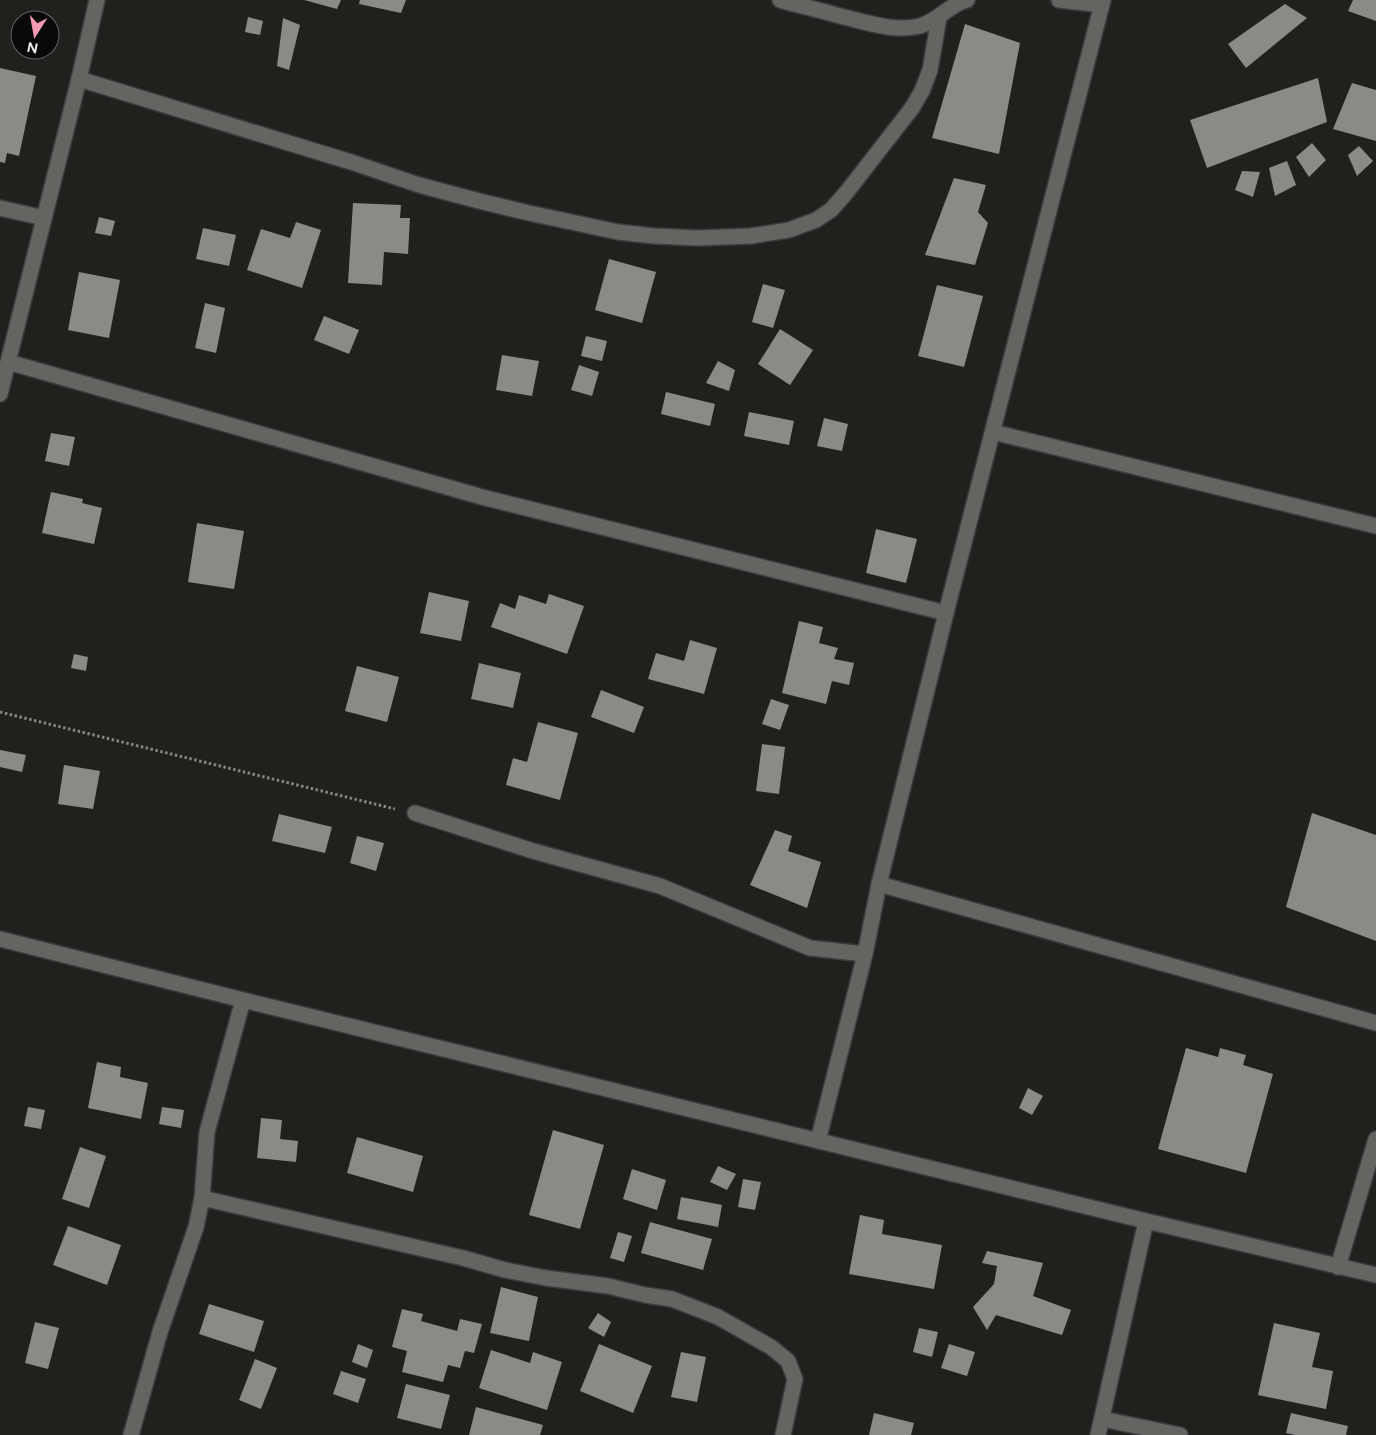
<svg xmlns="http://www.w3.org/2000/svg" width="1376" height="1435" font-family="Figtree,sans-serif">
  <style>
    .building { fill: #898b87 }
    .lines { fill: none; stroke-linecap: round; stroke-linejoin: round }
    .minor-casing { stroke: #3b3c39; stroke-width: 18 }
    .path { stroke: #848682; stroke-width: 3; stroke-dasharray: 2.5 2.5; stroke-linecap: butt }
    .minor { stroke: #626560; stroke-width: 15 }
  </style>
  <rect width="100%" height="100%" fill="#1f211d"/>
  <g class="building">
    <polygon points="304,0 341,0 337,9"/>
    <polygon points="360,0 406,0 401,13 359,4"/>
    <polygon points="1353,0 1376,0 1376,21 1348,11"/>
    <polygon points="1285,4 1307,18 1246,68 1228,44"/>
    <polygon points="248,17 263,21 260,35 245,32"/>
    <polygon points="283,18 300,25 289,70 277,66"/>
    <polygon points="965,24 1020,43 999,154 932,138"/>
    <polygon points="0,68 36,76 19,156 7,153 5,163 0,162"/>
    <polygon points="1318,78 1327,122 1207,168 1190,120"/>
    <polygon points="1352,83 1376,90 1376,141 1333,129"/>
    <polygon points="1312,143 1326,160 1309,177 1296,157"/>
    <polygon points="1359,146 1373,161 1357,176 1348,155"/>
    <polygon points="1287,161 1296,185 1275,196 1269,168"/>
    <polygon points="1242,171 1260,172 1253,197 1235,190"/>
    <polygon points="954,178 986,185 978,212 988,223 975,265 925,255"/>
    <polygon points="353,203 401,205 400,218 410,218 408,254 384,252 382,285 348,283"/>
    <polygon points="99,217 115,221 111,236 95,233"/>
    <polygon points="296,222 321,230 302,288 247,270 261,229 290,238"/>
    <polygon points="203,228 236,235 229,266 196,259"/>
    <polygon points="609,259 656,272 642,323 595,310"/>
    <polygon points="79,272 120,280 109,338 68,330"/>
    <polygon points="763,284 785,290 773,328 752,322"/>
    <polygon points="937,285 983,296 964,367 918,356"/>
    <polygon points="205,303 225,308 216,353 195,348"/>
    <polygon points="324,316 359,330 349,354 314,340"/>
    <polygon points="780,329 813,350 790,385 758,364"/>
    <polygon points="586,336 607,341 602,361 581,356"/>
    <polygon points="502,355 539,361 532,396 496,390"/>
    <polygon points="718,361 735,370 729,391 706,383"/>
    <polygon points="579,365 599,372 592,396 571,390"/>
    <polygon points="666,392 715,404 710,426 661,414"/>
    <polygon points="749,412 794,421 789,445 744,436"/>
    <polygon points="824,418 848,424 842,451 817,446"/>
    <polygon points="51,433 75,437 69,466 45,461"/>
    <polygon points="51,492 83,499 82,503 102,508 94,544 42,533"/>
    <polygon points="197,523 244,531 234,589 188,582"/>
    <polygon points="876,529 917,539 906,583 866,573"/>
    <polygon points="429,592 469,601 461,641 420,633"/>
    <polygon points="549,594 584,606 567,654 491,627 500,603 515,609 519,595 546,604"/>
    <polygon points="799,621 823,627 819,643 838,648 834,659 854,663 849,685 832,681 826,704 782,693"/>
    <polygon points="690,640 717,648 704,694 648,679 656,653 684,661"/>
    <polygon points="74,654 88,657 86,671 71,668"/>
    <polygon points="479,663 521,673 513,708 471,699"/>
    <polygon points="357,666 399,677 387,722 345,711"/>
    <polygon points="601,690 644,707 634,733 591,717"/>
    <polygon points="771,699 789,705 780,730 762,724"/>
    <polygon points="538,722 578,733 560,800 506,785 513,758 527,762"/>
    <polygon points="762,744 785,747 779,794 756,791"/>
    <polygon points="0,750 26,755 22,772 0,767"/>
    <polygon points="64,765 100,771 93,809 58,804"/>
    <polygon points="1312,813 1376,835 1376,941 1286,907"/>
    <polygon points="279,814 332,827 325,853 272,841"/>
    <polygon points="775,830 792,836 788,851 821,862 807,908 750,885"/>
    <polygon points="357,836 384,843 376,871 350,863"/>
    <polygon points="1186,1048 1218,1057 1220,1048 1246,1055 1243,1065 1273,1074 1246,1173 1158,1149"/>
    <polygon points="97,1062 121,1067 120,1077 148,1083 141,1119 88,1108"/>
    <polygon points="1028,1088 1043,1096 1032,1115 1019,1108"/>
    <polygon points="28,1107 45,1110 41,1129 24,1126"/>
    <polygon points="162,1107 184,1110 181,1128 159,1124"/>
    <polygon points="261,1118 282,1120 280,1139 298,1141 296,1162 257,1158"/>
    <polygon points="553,1130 604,1145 580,1229 529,1215"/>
    <polygon points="357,1137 423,1156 413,1192 347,1173"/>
    <polygon points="80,1147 106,1156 89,1208 62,1199"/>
    <polygon points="718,1166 736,1174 727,1190 710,1182"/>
    <polygon points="632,1169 666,1180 657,1210 623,1199"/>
    <polygon points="743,1179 761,1182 755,1210 738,1207"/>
    <polygon points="681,1197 722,1205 718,1227 677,1219"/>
    <polygon points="860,1215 884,1220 882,1234 942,1245 934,1289 849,1274"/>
    <polygon points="650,1222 712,1239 703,1270 641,1253"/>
    <polygon points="68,1226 121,1245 107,1285 53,1265"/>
    <polygon points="618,1232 632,1236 624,1262 610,1258"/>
    <polygon points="987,1251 1043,1263 1033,1296 1071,1310 1062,1335 996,1315 987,1330 973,1307 994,1284 997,1266 982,1263"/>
    <polygon points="501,1287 538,1297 529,1341 490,1333"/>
    <polygon points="209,1304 264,1321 254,1352 199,1334"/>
    <polygon points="402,1309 423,1314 421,1321 457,1331 460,1319 482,1324 474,1353 465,1351 460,1368 448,1365 443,1382 402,1372 407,1351 392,1347"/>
    <polygon points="598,1313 611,1322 604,1337 588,1328"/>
    <polygon points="35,1322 59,1328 48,1369 25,1363"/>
    <polygon points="1274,1323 1320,1333 1312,1367 1333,1371 1326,1409 1258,1395"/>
    <polygon points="919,1328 938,1332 932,1357 913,1352"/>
    <polygon points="358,1344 373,1350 367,1368 352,1362"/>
    <polygon points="599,1344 652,1366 633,1413 580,1391"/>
    <polygon points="949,1344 975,1352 967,1376 941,1368"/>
    <polygon points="491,1350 530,1363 533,1352 562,1362 547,1410 479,1388"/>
    <polygon points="681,1352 706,1357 697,1402 671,1397"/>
    <polygon points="255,1359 277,1368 261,1409 239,1400"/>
    <polygon points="341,1371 366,1379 358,1403 333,1394"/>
    <polygon points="406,1384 450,1395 441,1429 397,1418"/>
    <polygon points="476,1407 543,1425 540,1435 469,1435"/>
    <polygon points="874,1413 914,1423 911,1435 869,1435"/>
    <polygon points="1291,1413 1348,1426 1346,1435 1295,1435 1286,1433"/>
  </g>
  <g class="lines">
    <g class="minor-casing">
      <g id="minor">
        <path d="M780,0C801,6 823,11 844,17C869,23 894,32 920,26C938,21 953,2 967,0"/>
        <polyline points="1059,0 1102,5"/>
        <polyline points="79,79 351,162 419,185 479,201 529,213 618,232 654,236 698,238 751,236 789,230 816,220 831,210 846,193 912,108 922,91 930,70 939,18"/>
        <polyline points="0,208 44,218"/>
        <polyline points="8,362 482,497 946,613"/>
        <polyline points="0,394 79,79 97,0"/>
        <polyline points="993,432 1376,526"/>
        <polyline points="415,813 533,851 660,886 810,948 865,954"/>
        <polyline points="879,884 1376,1023"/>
        <polyline points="0,939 243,1000 1146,1221 1376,1275"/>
        <polyline points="818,1141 865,954 879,884 946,613 1103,0"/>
        <polyline points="202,1198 463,1258 505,1270 546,1278 608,1286 645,1295 672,1299 718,1317 771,1347 788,1361 795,1379 783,1435"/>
        <polyline points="1338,1267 1376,1139"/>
        <polyline points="1102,1419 1180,1435"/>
        <polyline points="131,1435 160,1332 196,1227 202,1198 207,1132 243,1000"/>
        <polyline points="1098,1435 1146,1221"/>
      </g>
    </g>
    <polyline class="path" points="0,712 395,809"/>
    <use href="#minor" class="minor"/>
  </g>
  <g transform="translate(35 35) rotate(191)"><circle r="24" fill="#090a08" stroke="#636562"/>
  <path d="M0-4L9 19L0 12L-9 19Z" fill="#f19ab2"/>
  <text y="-8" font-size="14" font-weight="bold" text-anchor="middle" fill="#ebedea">N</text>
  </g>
</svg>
